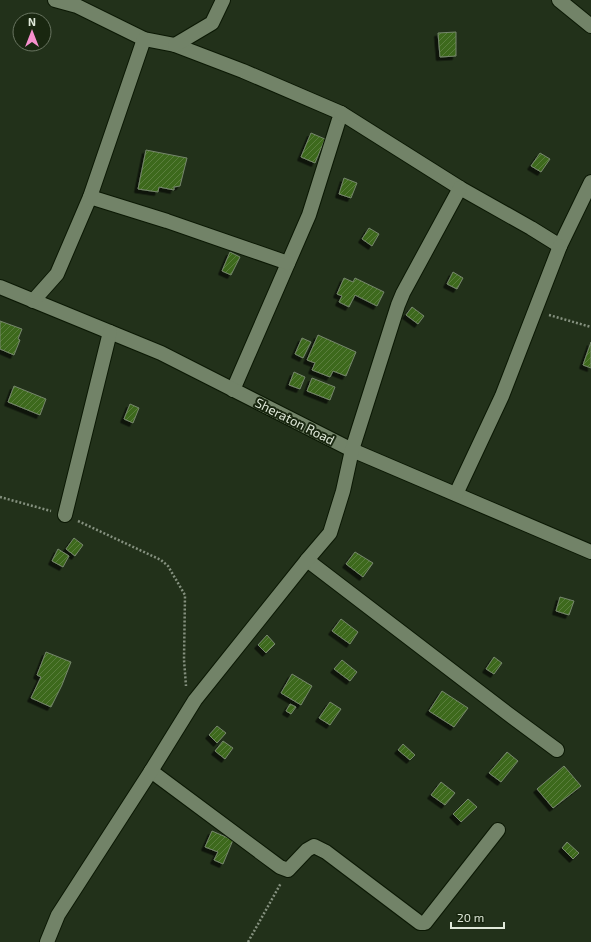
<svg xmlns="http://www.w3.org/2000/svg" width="591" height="942" font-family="'Exo 2',sans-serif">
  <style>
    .building { fill: url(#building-hatch); stroke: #76876c; filter: url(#shadow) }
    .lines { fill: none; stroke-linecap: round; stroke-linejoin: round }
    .minor-casing { stroke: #0b1804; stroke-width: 16 }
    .path { stroke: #85917f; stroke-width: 2.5; stroke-dasharray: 2 2; stroke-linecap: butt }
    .minor { stroke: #728368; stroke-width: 14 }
    .labels { text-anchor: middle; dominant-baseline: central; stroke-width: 4; stroke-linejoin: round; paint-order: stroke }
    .street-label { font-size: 13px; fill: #e0e9da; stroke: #192710 }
  </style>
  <defs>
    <pattern id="building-hatch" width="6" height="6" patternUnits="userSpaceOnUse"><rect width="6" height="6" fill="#3e691e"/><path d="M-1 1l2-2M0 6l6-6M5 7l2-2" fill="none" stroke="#5a7e3e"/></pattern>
    <filter id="shadow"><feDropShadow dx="-3.5" dy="3.5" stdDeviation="0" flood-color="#0009"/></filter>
  </defs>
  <rect width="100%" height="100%" fill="#22311a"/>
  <g class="building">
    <polygon points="456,32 456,56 440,57 438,33"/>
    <polygon points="311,133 325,139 315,163 301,157"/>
    <polygon points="146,150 187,158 180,186 174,187 174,190 159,187 158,192 138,189"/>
    <polygon points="540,153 550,159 541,172 531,166"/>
    <polygon points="344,178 357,183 351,198 339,194"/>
    <polygon points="369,228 379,234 372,246 362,239"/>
    <polygon points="230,252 240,257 231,275 222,271"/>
    <polygon points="453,272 463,278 457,289 447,284"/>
    <polygon points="344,278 353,282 355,278 384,292 377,306 355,295 349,307 339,302 342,296 337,294"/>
    <polygon points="412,307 424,316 418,324 406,315"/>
    <polygon points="0,321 22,329 18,339 20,340 14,355 0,349"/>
    <polygon points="318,335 356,352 346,376 333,371 330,377 312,370 315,363 307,360"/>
    <polygon points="302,338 311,342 303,358 295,354"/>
    <polygon points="591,342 591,368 583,365"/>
    <polygon points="294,372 305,377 300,389 289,385"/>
    <polygon points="312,378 335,387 330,400 307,391"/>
    <polygon points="14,386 46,399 40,415 8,402"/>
    <polygon points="130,404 139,408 133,423 124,419"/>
    <polygon points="74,538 83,545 75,556 66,549"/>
    <polygon points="58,549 69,556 63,567 52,561"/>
    <polygon points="355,552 373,563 363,577 346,564"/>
    <polygon points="560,597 574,601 569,615 556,611"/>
    <polygon points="341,619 358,632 350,644 332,631"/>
    <polygon points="267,635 275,644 266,653 258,645"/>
    <polygon points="46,652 71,662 62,685 51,707 31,698 41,677 37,675"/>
    <polygon points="494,657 502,663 494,674 486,669"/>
    <polygon points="342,660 357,672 350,681 334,669"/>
    <polygon points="292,674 312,686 301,705 281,693"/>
    <polygon points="442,691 468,708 454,727 429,711"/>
    <polygon points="330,702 341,709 330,725 319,718"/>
    <polygon points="290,704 296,707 291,714 286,711"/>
    <polygon points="217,726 226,733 217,743 209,735"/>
    <polygon points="223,741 233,748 225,759 215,751"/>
    <polygon points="403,744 415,755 410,760 398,750"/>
    <polygon points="507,752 518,761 501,782 489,773"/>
    <polygon points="564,766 581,786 553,808 537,789"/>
    <polygon points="441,782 455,793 445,805 431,795"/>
    <polygon points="468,799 477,807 461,822 453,814"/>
    <polygon points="212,831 233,840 223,864 214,860 218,852 205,847"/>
    <polygon points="567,842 579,853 573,859 562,848"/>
  </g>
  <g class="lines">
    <g class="minor-casing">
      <g id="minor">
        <polyline points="55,0 77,6 144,39 175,45 243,71 341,113 309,215 233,390"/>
        <polyline points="559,0 591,26"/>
        <polyline points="175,45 212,23 223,0"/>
        <polyline points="341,113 460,188 531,228 560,246 591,182"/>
        <polyline points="90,197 167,221 288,263"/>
        <polyline points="0,287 161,353 352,450 591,552"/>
        <polyline points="33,301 57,274 90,197 144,39"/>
        <polyline points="456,494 502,396 560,246"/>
        <polyline points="65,515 110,332"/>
        <polyline points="307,560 507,713 557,750"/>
        <polyline points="151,771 280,867 288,870 307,850 314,846 326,852 420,923 425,923 498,830"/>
        <polyline points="47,942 58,915 151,771 195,700 307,560 330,533 343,491 352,450 398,305 403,293 460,188"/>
      </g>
    </g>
    <g class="path">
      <polyline points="549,315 591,327"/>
      <polyline points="0,497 51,511"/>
      <polyline points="78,521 161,560 168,566 185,595 184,660 186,686"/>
      <polyline points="248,942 281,883"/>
    </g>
    <use href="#minor" class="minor"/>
  </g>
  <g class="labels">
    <g class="street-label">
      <text transform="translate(295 421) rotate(27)">Sheraton Road</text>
    </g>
  </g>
  <g transform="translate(32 32)"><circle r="19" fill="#192710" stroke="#697561"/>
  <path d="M0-3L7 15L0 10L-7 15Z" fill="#f790cd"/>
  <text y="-6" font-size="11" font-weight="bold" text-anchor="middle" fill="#e0e9da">N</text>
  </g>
  <path d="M451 922v6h53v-6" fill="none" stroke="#e0e9da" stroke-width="2"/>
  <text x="457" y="922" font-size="12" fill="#e0e9da" stroke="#192710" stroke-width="3" paint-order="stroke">20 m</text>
</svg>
